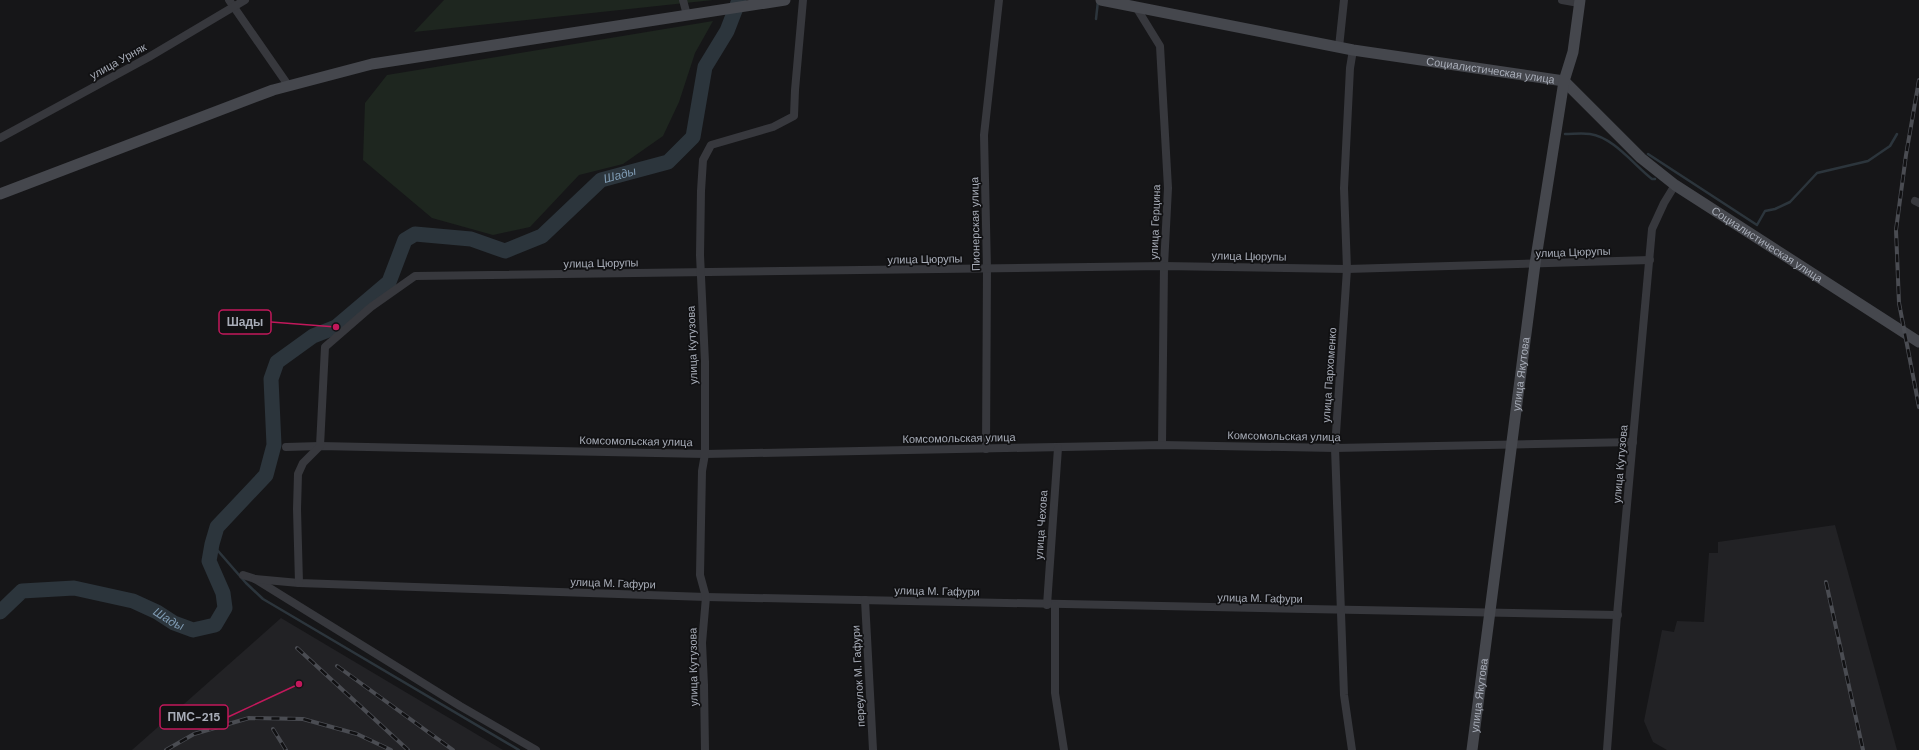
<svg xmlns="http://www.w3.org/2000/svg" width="1919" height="750" font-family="'DM Sans',sans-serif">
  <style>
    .built { fill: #222225 }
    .green { fill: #1e261f }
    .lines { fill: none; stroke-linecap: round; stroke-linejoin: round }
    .stream { stroke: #2c353c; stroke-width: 2.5 }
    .river { stroke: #2c353c; stroke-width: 15 }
    .street { stroke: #37383d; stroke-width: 8 }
    .secondary { stroke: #45474d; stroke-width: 11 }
    .rail-casing { stroke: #4a4c52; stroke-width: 4 }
    .rail { stroke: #111113; stroke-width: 2.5; stroke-dasharray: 8; stroke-linecap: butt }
    .labels { text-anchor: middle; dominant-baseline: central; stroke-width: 3.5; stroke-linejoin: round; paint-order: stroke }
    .street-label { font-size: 11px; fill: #a8adb8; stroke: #111113 }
    .water-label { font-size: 12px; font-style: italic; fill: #7f9bb3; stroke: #111113 }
    .leader { fill: none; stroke: #c2185b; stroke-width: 1.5 }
    .callout-dot { fill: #c2185b; stroke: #111113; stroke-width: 1.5 }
    .callout { fill: #111113; stroke: #c2185b; stroke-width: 1.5 }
    .callout-label { font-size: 12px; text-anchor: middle; font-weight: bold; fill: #a8adb8 }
  </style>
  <rect width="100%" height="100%" fill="#161618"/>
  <g class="built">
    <polygon points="1835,525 1897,750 1667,750 1653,742 1644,721 1662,630 1674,632 1677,621 1704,622 1709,553 1718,553 1718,542"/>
    <polygon points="281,618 503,750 132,750"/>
  </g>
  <g class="green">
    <polygon points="444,0 713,0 414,32"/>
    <polygon points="713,21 695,53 679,102 663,136 623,164 579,175 530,227 493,235 432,218 363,160 365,103 387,75"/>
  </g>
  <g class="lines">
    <g class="stream">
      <polyline points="1096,19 1098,1"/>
      <path d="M1565,134C1573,134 1582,133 1590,134C1613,137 1634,165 1652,179H1655"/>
      <polyline points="1648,154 1757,225 1765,211 1775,209 1790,202 1817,173 1868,161 1890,146 1897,134"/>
      <polyline points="212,544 246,583 263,599 519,750"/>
    </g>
    <path class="river" id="s1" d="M0,612L22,591L74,588L133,601L157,612L174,623L193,630L215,625L225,608L223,593L209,561L212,544L217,527L266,475L274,445L271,379L277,362L313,336L336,327L389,282L405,240L415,234L471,239L505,251L542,236L601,180L668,162L693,137L705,67L727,31L739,0"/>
    <g class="street">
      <polyline points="229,0 288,85"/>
      <polyline points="683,0 687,15"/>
      <polyline points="1562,0 1579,3"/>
      <polyline points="1136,7 1160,46 1168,188 1164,266 1162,445"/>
      <polyline points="1339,47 1344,0"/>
      <polyline points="0,138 149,57 245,0"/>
      <polyline points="1915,201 1919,203"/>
      <polyline points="286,447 320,446 705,454 1162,445 1335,448 1633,442"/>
      <polyline points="986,449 987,269 984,135 999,0"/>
      <polyline points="243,575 255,579 460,706 536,750"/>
      <polyline points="255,579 299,583 706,597 1618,615"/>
      <polyline points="299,583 297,509 298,474 303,463 320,446 325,347 371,307 415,276 1164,266 1347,269 1650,260"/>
      <polyline points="865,600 873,750"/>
      <polyline points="1047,605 1058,448"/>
      <polyline points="1055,605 1055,693 1064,750"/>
      <polyline points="705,750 704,685 702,643 706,597 700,575 702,471 705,454 705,362 700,255 701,191 703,160 711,145 773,127 794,116 795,90 803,0"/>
      <polyline points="1352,750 1344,695 1335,448 1347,269 1344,188 1350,68 1353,50"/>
      <polyline points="1607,750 1617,615 1652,229 1664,203 1675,185"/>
    </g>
    <g class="secondary">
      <path id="s2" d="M1101,0L1353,50L1564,81L1641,158L1675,185L1919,342"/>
      <polyline points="0,194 273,90 372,64 785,0"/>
      <path id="s3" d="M1472,750L1535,264L1564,81L1573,52L1580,0"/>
    </g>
    <g class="rail-casing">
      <g id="rail">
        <polyline points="1919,80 1906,155 1896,230 1899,303 1919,407"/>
        <polyline points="1826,582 1863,750"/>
        <polyline points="297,648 408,750"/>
        <polyline points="337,666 453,750"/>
        <polyline points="273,729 286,750"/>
        <polyline points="166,750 194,734 249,718 303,719 357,734 391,750"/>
      </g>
    </g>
    <use href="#rail" class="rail"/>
  </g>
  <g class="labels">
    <g class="street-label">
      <text transform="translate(118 61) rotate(-29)">улица Урняк</text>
      <text stroke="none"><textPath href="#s2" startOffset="396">Социалистическая улица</textPath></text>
      <text transform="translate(1155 222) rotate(-88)">улица Герцина</text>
      <text transform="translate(975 224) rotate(-91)">Пионерская улица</text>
      <text stroke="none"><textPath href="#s2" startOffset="732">Социалистическая улица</textPath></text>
      <text transform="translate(1573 252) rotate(-2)">улица Цюрупы</text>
      <text transform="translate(1249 256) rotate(1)">улица Цюрупы</text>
      <text transform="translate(925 259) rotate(-1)">улица Цюрупы</text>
      <text transform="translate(601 263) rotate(-1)">улица Цюрупы</text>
      <text transform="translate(692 345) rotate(-92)">улица Кутузова</text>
      <text stroke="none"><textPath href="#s3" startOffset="379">улица Якутова</textPath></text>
      <text transform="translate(1329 375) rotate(-86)">улица Пархоменко</text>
      <text transform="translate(1284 436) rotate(1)">Комсомольская улица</text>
      <text transform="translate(959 438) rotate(-1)">Комсомольская улица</text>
      <text transform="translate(636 441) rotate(1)">Комсомольская улица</text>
      <text transform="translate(1620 464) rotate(-85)">улица Кутузова</text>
      <text transform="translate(1041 525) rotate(-86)">улица Чехова</text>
      <text transform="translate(613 583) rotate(2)">улица М. Гафури</text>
      <text transform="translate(937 591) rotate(1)">улица М. Гафури</text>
      <text transform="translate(1260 598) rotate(1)">улица М. Гафури</text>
      <text transform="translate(693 667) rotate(-91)">улица Кутузова</text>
      <text transform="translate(858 676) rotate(-93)">переулок М. Гафури</text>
      <text stroke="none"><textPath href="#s3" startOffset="55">улица Якутова</textPath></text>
    </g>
    <g class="water-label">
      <text stroke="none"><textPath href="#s1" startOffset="952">Шады</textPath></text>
      <text stroke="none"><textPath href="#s1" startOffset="183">Шады</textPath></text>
    </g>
  </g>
  <path class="leader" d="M336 327L271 322M299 684L228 717"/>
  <g class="callout-dot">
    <circle cx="336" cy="327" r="4"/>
    <circle cx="299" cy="684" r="4"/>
  </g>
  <g class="callout">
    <rect x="219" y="310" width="52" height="24" rx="4"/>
    <rect x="160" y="705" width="68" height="24" rx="4"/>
  </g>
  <g class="callout-label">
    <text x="245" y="326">Шады</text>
    <text x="194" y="721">ПМС-215</text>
  </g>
</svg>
